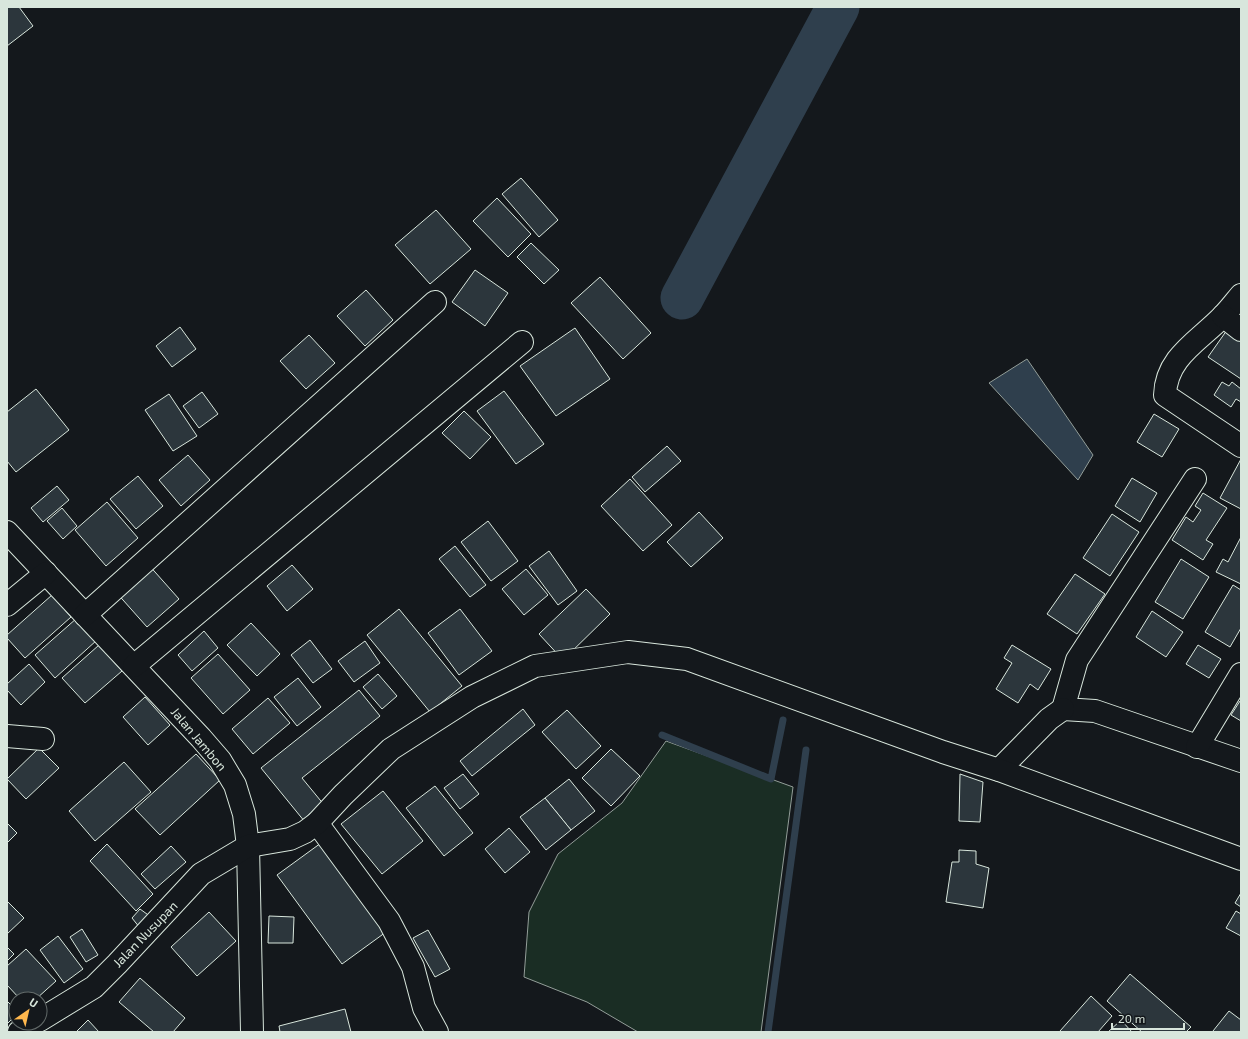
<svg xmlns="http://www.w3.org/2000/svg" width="1248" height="1039" font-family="'Exo 2',sans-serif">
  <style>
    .green { fill: #1a2d24; stroke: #939e99 }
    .water { fill: #2f3f4d; stroke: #939e99 }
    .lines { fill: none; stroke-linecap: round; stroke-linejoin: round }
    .stream { stroke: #2f3f4d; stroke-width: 7 }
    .river { stroke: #2f3f4d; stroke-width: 43 }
    .building { fill: #2c363c; stroke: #d8e6dc }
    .minor-casing { stroke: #d8e6dc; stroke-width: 24 }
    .minor { stroke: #14181c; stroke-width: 22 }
    .labels { text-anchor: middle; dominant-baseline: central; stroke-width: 3; stroke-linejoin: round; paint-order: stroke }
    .street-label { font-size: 13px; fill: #d8e6dc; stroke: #14181c }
  </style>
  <rect width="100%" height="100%" fill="#14181c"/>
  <polygon class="green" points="666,741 793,787 761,1032 638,1032 587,1002 524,977 529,912 558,854 622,803"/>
  <polygon class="water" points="1027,359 1093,455 1078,480 989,383"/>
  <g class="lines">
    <g class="stream">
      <polyline points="662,735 771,779 783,720"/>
      <polyline points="768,1032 806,750"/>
    </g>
    <polyline class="river" points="682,298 838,7"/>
  </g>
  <g class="building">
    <polygon points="7,7 19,7 33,26 7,46"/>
    <polygon points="521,178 558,220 539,237 502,194"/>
    <polygon points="497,198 531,234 508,257 473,221"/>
    <polygon points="436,210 471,249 430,284 395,245"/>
    <polygon points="531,243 559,270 544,284 517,257"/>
    <polygon points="475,270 508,293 485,326 452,302"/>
    <polygon points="600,277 651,333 623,359 571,303"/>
    <polygon points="366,290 393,320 365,346 337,316"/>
    <polygon points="180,327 196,349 172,367 156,346"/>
    <polygon points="575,328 610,379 556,416 520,366"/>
    <polygon points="1227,330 1241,339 1241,379 1208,357"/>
    <polygon points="309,335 335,363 306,389 280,361"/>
    <polygon points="1222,382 1229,386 1232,382 1241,389 1241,402 1236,399 1231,407 1214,395"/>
    <polygon points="36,389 69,430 16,472 7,461 7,412"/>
    <polygon points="504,391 544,444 516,464 477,411"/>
    <polygon points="202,392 218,414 199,428 183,406"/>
    <polygon points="169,394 197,436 173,451 145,410"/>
    <polygon points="464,411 491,437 470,459 442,433"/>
    <polygon points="1154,414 1179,429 1162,457 1137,442"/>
    <polygon points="667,446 681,461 645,492 632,477"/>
    <polygon points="188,455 210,480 181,506 159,480"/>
    <polygon points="1241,459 1241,509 1220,498"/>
    <polygon points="138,476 163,506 136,529 110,499"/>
    <polygon points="1132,478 1157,493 1140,522 1115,506"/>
    <polygon points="630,479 672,525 643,551 601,506"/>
    <polygon points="57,486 69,500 43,522 31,508"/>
    <polygon points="1203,493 1227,508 1206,540 1213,544 1203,560 1172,540 1186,517 1193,522 1201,510 1195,506"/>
    <polygon points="107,502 138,538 106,566 75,530"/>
    <polygon points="62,508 77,526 63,539 47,521"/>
    <polygon points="699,512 723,538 691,567 667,542"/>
    <polygon points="1112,514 1139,532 1110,576 1083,558"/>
    <polygon points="488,521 518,561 491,581 461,542"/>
    <polygon points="1241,537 1241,584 1216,572 1223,559 1228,562"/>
    <polygon points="455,546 486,585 470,597 439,559"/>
    <polygon points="549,551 577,591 558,605 529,566"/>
    <polygon points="1181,559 1209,577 1183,619 1155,602"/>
    <polygon points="147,563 179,599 147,627 115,591"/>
    <polygon points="292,565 313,589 287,611 267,586"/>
    <polygon points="526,569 548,595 524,615 502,589"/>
    <polygon points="1075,574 1105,594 1077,634 1047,614"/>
    <polygon points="1233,585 1241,590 1241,628 1230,647 1205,632"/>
    <polygon points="586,589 610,614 563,660 539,634"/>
    <polygon points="52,595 71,617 25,658 7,638 7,635"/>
    <polygon points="399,609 462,686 430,712 367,635"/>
    <polygon points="460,609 492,651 459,675 428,633"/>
    <polygon points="1152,611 1183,632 1166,657 1136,637"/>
    <polygon points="77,618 97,640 55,678 35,655"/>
    <polygon points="251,623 280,654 257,676 227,645"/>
    <polygon points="204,631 218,648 192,671 178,655"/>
    <polygon points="310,640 332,669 313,683 291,655"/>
    <polygon points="365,641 380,663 354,682 338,661"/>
    <polygon points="99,645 122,671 85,703 62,678"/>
    <polygon points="1012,645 1051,669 1038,690 1030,684 1018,703 996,689 1012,663 1004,658"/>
    <polygon points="1198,645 1221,659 1209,678 1186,664"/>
    <polygon points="218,654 250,690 223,714 191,678"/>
    <polygon points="29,664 45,682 21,705 7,690 7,684"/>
    <polygon points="378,674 397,696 382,709 363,687"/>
    <polygon points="298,678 321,707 297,726 274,697"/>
    <polygon points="359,690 380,716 302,778 325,806 305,822 261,768"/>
    <polygon points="145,697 170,725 148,745 123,717"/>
    <polygon points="268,698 290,723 253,754 232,729"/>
    <polygon points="1240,701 1241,702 1241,721 1231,715"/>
    <polygon points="523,709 535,725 472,776 460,761"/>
    <polygon points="567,710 601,746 576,769 542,732"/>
    <polygon points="39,748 59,768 26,799 7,779"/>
    <polygon points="611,749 640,776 611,806 582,778"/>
    <polygon points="196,754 220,780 160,835 135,809"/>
    <polygon points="124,762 151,792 95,841 69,811"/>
    <polygon points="463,774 479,794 460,809 444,788"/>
    <polygon points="960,774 983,782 980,822 959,821"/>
    <polygon points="569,779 595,811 571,830 545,798"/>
    <polygon points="435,786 473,833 444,856 406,808"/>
    <polygon points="383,791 423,841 382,874 341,824"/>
    <polygon points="545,798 571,830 546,850 520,817"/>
    <polygon points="7,823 17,833 7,843"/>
    <polygon points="509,828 530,852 505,873 485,849"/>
    <polygon points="321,843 386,932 342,964 277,875"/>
    <polygon points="107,844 153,894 136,911 90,861"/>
    <polygon points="171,846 186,862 155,889 141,874"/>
    <polygon points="959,850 976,851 976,864 989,868 983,908 946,902 952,862 959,862"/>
    <polygon points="1241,893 1241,907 1235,903"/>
    <polygon points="7,901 24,918 7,934"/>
    <polygon points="140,909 151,917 140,928 132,918"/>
    <polygon points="1236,911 1241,914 1241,936 1226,928"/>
    <polygon points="209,912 236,941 197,976 171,947"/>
    <polygon points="269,916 294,917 293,943 268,943"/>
    <polygon points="82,929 98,955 86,962 70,937"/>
    <polygon points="428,930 450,969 435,977 413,938"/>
    <polygon points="58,936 83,969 64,983 40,950"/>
    <polygon points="7,947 14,954 7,961"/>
    <polygon points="26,949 56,981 36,999 20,999 7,985 7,966"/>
    <polygon points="1130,974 1191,1027 1186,1032 1142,1032 1107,1001"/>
    <polygon points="140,978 185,1018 173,1032 154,1032 119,1002"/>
    <polygon points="1091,996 1112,1016 1098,1032 1061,1032 1060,1031"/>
    <polygon points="7,1001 16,1010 16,1015 7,1024"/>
    <polygon points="345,1009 351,1032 280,1032 279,1026"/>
    <polygon points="1229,1011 1241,1020 1241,1032 1214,1032 1213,1031"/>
    <polygon points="88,1020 99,1032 76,1032"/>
    <polygon points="1121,1020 1132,1032 1108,1032"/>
  </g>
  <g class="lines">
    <g class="minor-casing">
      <g id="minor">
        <path d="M1241,295C1235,302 1229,310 1223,316C1199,341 1166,357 1165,395L1241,446"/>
        <polyline points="1223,316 1241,330"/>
        <polyline points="1195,479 1077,660 1063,709 1095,711 1241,761"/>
        <polyline points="7,532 201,738 220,760 235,785 244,814 248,846 252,1032"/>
        <polyline points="7,605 46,573"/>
        <polyline points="85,615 435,302"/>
        <polyline points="134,666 522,342"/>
        <polyline points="7,736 43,739"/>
        <polyline points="1197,747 1241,674"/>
        <polyline points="999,770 1049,719 1063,709"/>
        <polyline points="317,823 389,921 413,967 424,1008 437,1032"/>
        <polyline points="40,1020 94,987 117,964 201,874 248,846 290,839 305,832 317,823 343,795 391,749 472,697 535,666 628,652 687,659 943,752 999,770 1241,859"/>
        <polyline points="19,1032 35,1023"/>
      </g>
    </g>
    <use href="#minor" class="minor"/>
  </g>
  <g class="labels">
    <g class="street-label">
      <text transform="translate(199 739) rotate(50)">Jalan Jambon</text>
      <text transform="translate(145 934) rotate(-46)">Jalan Nusupan</text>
    </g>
  </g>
  <rect width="1248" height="1039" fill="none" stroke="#d8e6dc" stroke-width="16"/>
  <g transform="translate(28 1011) rotate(34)"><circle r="19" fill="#14181c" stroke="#626a69"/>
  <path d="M0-3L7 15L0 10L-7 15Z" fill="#ffb74d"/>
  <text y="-6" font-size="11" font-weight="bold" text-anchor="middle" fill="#d8e6dc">U</text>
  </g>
  <path d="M1112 1023v6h72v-6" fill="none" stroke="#d8e6dc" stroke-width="2"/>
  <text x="1118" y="1023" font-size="12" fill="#d8e6dc" stroke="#14181c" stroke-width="3" paint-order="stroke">20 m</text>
</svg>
